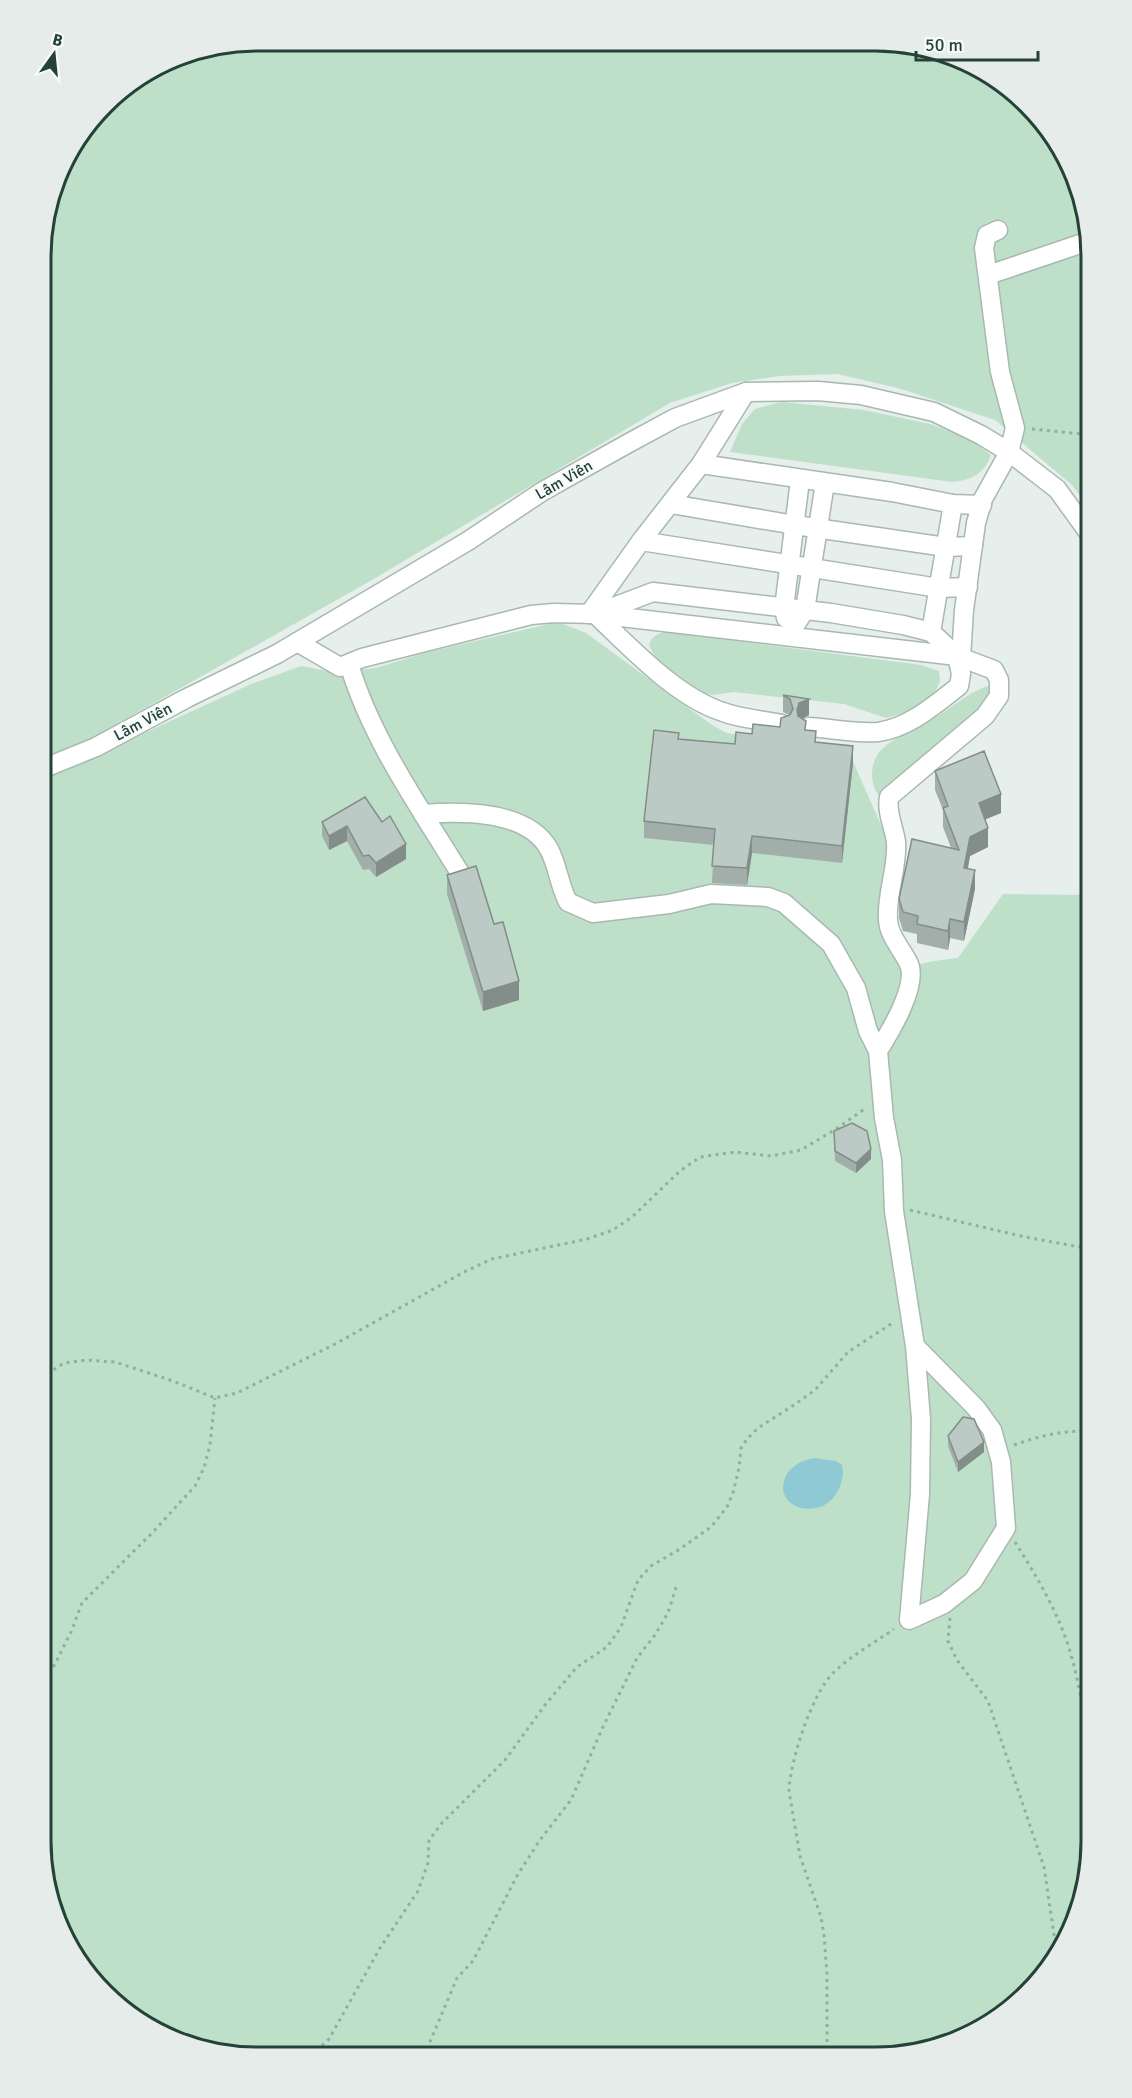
<svg xmlns="http://www.w3.org/2000/svg" width="1132" height="2098" font-family="Signika,sans-serif">
  <style>
    .green { fill: #bfe0c8 }
    .water { fill: #8ec9d4 }
    .lines { fill: none; stroke-linecap: round; stroke-linejoin: round }
    .minor-casing { stroke: #a8b8b2; stroke-width: 21 }
    .path { stroke: #86b3a5; stroke-width: 3; stroke-dasharray: 3 4.5; stroke-linecap: butt }
    .minor { stroke: #fff; stroke-width: 18 }
    .wall { fill: #a1aea9 }
    .shaded-wall { fill: #838d89 }
    .building { fill: #bbcac4; stroke: #838d89; stroke-width: 1.5 }
    .labels { text-anchor: middle; dominant-baseline: central; stroke-width: 6; stroke-linejoin: round; paint-order: stroke }
    .street-label { font-size: 16px; fill: #24423a; stroke: #f7fbf9 }
    .rim { fill: none; stroke: #24423a; stroke-width: 3 }
  </style>
  <rect width="100%" height="100%" fill="#e6efeb"/>
  <g class="green">
    <polygon points="257,41 917,45 1017,94 1080,187 1091,257 1091,510 1072,485 995,420 898,388 837,374 780,376 732,383 670,403 372,580 55,759 42,762 42,229 63,161 114,94 174,57"/>
    <path d="M781,402L864,410L930,424L968,438L991,455C984,474 972,480 952,482L730,452L742,424L755,409Z"/>
    <polygon points="558,622 586,633 712,725 727,733 848,750 891,848 885,871 903,968 934,961 958,958 1003,894 1091,895 1091,1855 1075,1924 1047,1973 996,2021 945,2046 875,2057 228,2056 174,2041 115,2004 52,1911 41,1841 42,776 138,736 251,684 301,666 333,672 376,668 424,653"/>
    <path d="M667,632L921,665L939,671L940,681L936,690L925,702L903,713L886,718L844,704L733,692C722,694 706,697 695,692C683,686 651,657 649,644C653,636 657,633 667,632Z"/>
    <path d="M993,685L990,696L980,711L884,799C868,791 869,762 881,750C895,736 923,726 941,714C957,704 974,688 993,685Z"/>
  </g>
  <path class="water" d="M814,1458L836,1461L842,1465C846,1481 835,1505 816,1508C796,1512 777,1499 785,1478C790,1466 802,1460 814,1458Z"/>
  <g class="lines">
    <g class="minor-casing">
      <g id="minor">
        <polyline points="988,275 1086,242 1088,237"/>
        <polyline points="701,464 892,492 953,504 982,505"/>
        <polyline points="671,504 795,525 946,547 973,546"/>
        <polyline points="641,541 939,588 968,587"/>
        <polyline points="589,614 641,541 701,464 746,392"/>
        <polyline points="786,618 784,608 800,480"/>
        <polyline points="931,632 953,504"/>
        <polyline points="788,636 805,610 825,483"/>
        <path d="M297,642L340,667L362,658L531,615L554,613L595,614L957,656L994,670L999,680V696L985,716L889,797C886,812 894,827 896,842C898,868 886,894 888,920C889,936 901,948 908,962C920,983 890,1032 878,1051"/>
        <polyline points="961,658 964,610 976,523 983,499 1009,452 1015,428 1000,372 984,248 987,235 998,230"/>
        <path d="M349,664C372,741 421,809 463,878"/>
        <path d="M782,724C763,720 741,719 723,712C676,697 630,647 595,614L653,592L831,613L903,625L931,632L957,656L961,674L959,686C936,704 909,728 878,732C857,734 829,728 808,727"/>
        <polyline points="42,769 96,747 187,698 277,654 468,541 543,491 627,444 675,418 746,392 818,391 861,395 934,412 981,435 1009,452 1057,489 1091,536"/>
        <path d="M423,814C461,811 527,810 549,849C558,866 559,885 568,902L593,913L669,904L711,894L768,897L784,903L831,944L856,988L868,1031L878,1051L884,1118L892,1160L894,1211L915,1346L921,1419L920,1494L909,1620L944,1604L973,1581L1006,1528L1001,1462L992,1430L976,1408L915,1346"/>
      </g>
    </g>
    <g class="path">
      <polyline points="1032,429 1091,435"/>
      <polyline points="910,1210 1025,1237 1091,1249"/>
      <polyline points="41,1378 64,1363 87,1360 115,1362 173,1381 215,1398 237,1393 337,1343 464,1272 492,1259 587,1239 613,1230 632,1217 680,1171 700,1157 735,1152 771,1156 801,1150 836,1129 866,1108"/>
      <path d="M1014,1445C1039,1436 1064,1430 1091,1431"/>
      <path d="M1015,1542C1037,1577 1060,1615 1071,1655C1080,1685 1083,1716 1091,1746"/>
      <polyline points="950,1618 948,1641 957,1660 988,1701 1044,1867 1057,1955"/>
      <polyline points="41,1686 55,1664 71,1632 82,1603 153,1532 195,1486 204,1468 210,1445 215,1398"/>
      <polyline points="311,2056 329,2039 380,1948 418,1891 428,1863 429,1840 442,1823 505,1760 545,1705 577,1667 607,1647 621,1627 638,1580 651,1566 680,1549 711,1527 727,1507 733,1493 739,1468 741,1448 747,1439 758,1428 794,1405 815,1390 848,1352 894,1322"/>
      <polyline points="424,2056 457,1978 473,1961 518,1874 540,1840 571,1800 602,1729 637,1658 655,1635 668,1613 677,1584"/>
      <path d="M827,2057V1975L824,1935L821,1917L800,1856L789,1791C790,1761 812,1693 834,1672C852,1655 874,1643 894,1629"/>
    </g>
    <use href="#minor" class="minor"/>
  </g>
  <g class="wall">
    <polygon points="783,695 809,699 809,715 803,719 806,730 816,742 853,763 842,863 752,853 747,885 712,883 714,845 644,838 644,821 679,739 735,744 752,734 780,727 789,715 783,712"/>
    <polygon points="935,771 1001,813 985,819 988,847 970,856 968,869 975,889 964,941 950,938 948,950 917,943 917,934 903,931 899,918 899,899 951,848 943,827 943,810 935,790"/>
    <polygon points="365,797 406,859 376,877 369,869 363,870 347,841 329,850 322,836 322,822"/>
    <polygon points="447,875 494,924 519,1000 483,1011 447,894"/>
    <polygon points="834,1131 871,1159 856,1173 835,1161"/>
    <polygon points="948,1436 984,1452 958,1472 948,1446"/>
  </g>
  <g class="shaded-wall">
    <polygon points="809,699 809,715 799,720 797,710 799,703"/>
    <polygon points="853,746 853,763 842,863 842,846"/>
    <polygon points="1001,794 1001,813 979,822 979,803"/>
    <polygon points="347,826 347,841 329,850 329,836"/>
    <polygon points="988,828 988,847 970,856 964,887 964,868 970,837"/>
    <polygon points="752,836 752,853 747,885 747,868"/>
    <polygon points="406,844 406,859 376,877 376,863"/>
    <polygon points="975,870 975,889 964,941 964,922"/>
    <polygon points="950,919 950,938 948,950 948,931"/>
    <polygon points="519,981 519,1000 483,1011 483,992"/>
    <polygon points="871,1149 871,1159 856,1173 856,1163"/>
    <polygon points="984,1442 984,1452 958,1472 958,1462"/>
  </g>
  <g class="building">
    <polygon points="783,695 809,699 799,703 797,710 798,716 806,721 805,730 816,731 815,742 853,746 842,846 752,836 747,868 712,866 715,829 644,821 654,730 679,733 678,739 735,744 736,732 752,734 753,724 780,727 781,718 790,715 793,709 790,699"/>
    <polygon points="984,751 1001,794 979,803 988,828 970,837 964,868 975,870 964,922 950,919 948,931 917,924 918,916 903,912 899,899 912,839 959,850 943,808 948,806 935,771"/>
    <polygon points="365,797 382,822 390,816 406,844 376,863 369,855 363,856 347,826 329,836 322,822"/>
    <polygon points="476,866 494,924 503,922 519,981 483,992 447,875"/>
    <polygon points="852,1123 867,1131 871,1149 856,1163 835,1151 834,1131"/>
    <polygon points="963,1417 974,1419 984,1442 958,1462 948,1436"/>
  </g>
  <g class="labels">
    <g class="street-label">
      <text transform="translate(564 480) rotate(-30)">Lâm Viên</text>
      <text transform="translate(143 722) rotate(-28)">Lâm Viên</text>
    </g>
  </g>
  <path d="M0 0H1132V2098H0ZM257 51H875A206 206 0 0 1 1081 257V1841A206 206 0 0 1 875 2047H257A206 206 0 0 1 51 1841V257A206 206 0 0 1 257 51Z" fill="#e6ecea" fill-rule="evenodd"/>
  <path class="rim" d="M257 51H875A206 206 0 0 1 1081 257V1841A206 206 0 0 1 875 2047H257A206 206 0 0 1 51 1841V257A206 206 0 0 1 257 51Z"/>
  <g transform="translate(54 54) rotate(15)" stroke="#f7fbf9" stroke-width="4.5" paint-order="stroke">
  <path d="M0-4.5L10 22L0 15L-10 22Z" fill="#24423a"/>
  <text y="-9" font-size="16" font-weight="bold" text-anchor="middle" fill="#24423a">B</text>
  </g>
  <path d="M916 51v9h122v-9" fill="none" stroke="#24423a" stroke-width="3"/>
  <text x="925" y="51" font-size="18" fill="#24423a" stroke="#f7fbf9" stroke-width="4.5" paint-order="stroke">50 m</text>
</svg>
